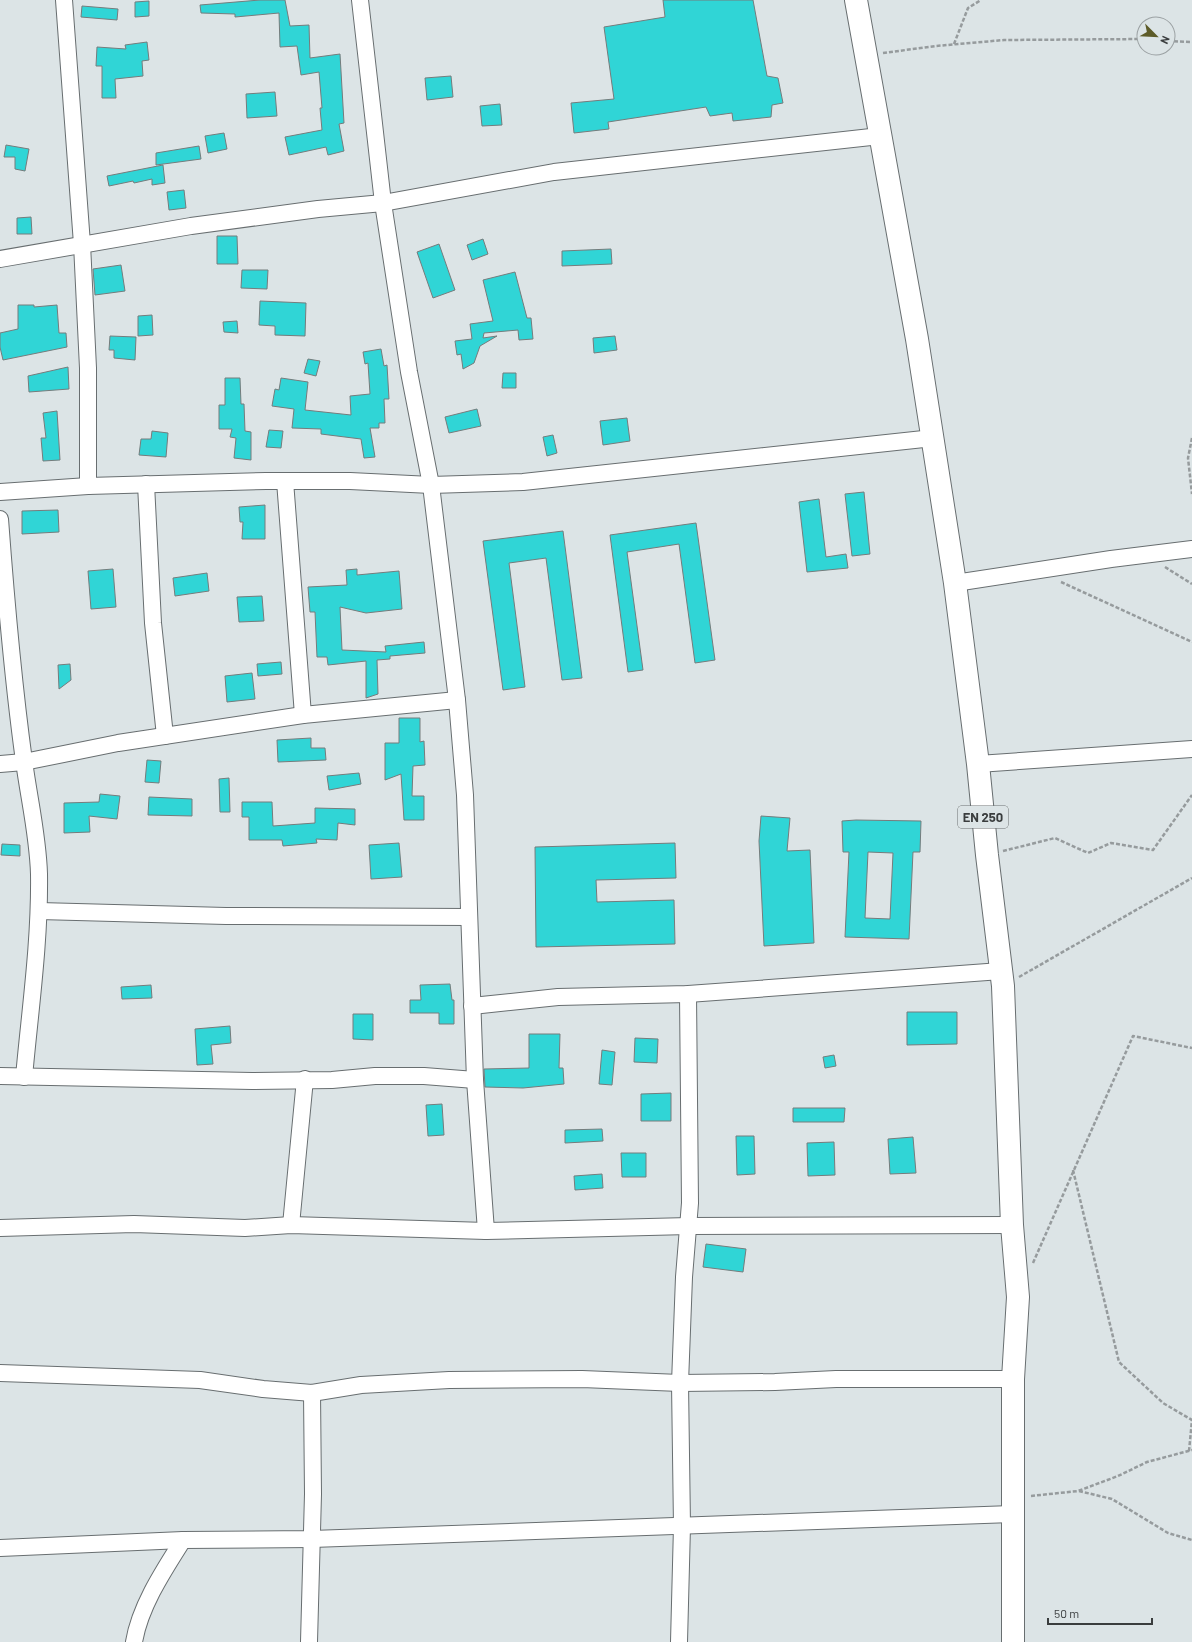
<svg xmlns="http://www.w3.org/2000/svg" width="1192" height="1642" font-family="Barlow,sans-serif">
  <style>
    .building { fill: #30d5d6; stroke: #757c7c; fill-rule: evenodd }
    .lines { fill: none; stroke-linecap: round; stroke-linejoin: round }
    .street-casing { stroke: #686e70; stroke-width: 18 }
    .primary-casing { stroke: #686e70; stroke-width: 24 }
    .path { stroke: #969b9d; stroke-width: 2.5; stroke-dasharray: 4 2; stroke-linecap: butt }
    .street { stroke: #fff; stroke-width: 16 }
    .primary { stroke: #fff; stroke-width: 22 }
    .labels { text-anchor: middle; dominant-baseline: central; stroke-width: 3.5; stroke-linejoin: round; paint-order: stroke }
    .shield { fill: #dce4e6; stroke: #6b6f70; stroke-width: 1 }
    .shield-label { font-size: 13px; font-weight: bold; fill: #3a3d3e }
  </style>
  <rect width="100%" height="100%" fill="#dce4e6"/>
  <g class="building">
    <polygon points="260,0 285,0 290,26 309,25 310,58 340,54 344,123 339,124 344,151 328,155 326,147 289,155 285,137 322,130 320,108 322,108 319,72 301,75 297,46 280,47 279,13 235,17 235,14 201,13 200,5"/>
    <polygon points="663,0 753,0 767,76 778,78 783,103 772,105 771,117 733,121 732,113 710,116 706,107 608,122 609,129 574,133 571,103 614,99 604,27 665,17"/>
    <polygon points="149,1 149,16 135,17 135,2"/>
    <polygon points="82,6 118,9 117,20 81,17"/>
    <polygon points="147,42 149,60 142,61 143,76 115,79 116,98 102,98 102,66 96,66 97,47 126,49 125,45"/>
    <polygon points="451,76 453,97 427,100 425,78"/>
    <polygon points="275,92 277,116 247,118 246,94"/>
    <polygon points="500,104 502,125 482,126 480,106"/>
    <polygon points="224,133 227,149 208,153 205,136"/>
    <polygon points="6,145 29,149 25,171 15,169 15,157 4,157"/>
    <polygon points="199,146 201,159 156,165 156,153"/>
    <polygon points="163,165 165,183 152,185 152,179 134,183 133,181 109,186 107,176"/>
    <polygon points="184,190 186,208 169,210 167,192"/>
    <polygon points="31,217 32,234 17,234 17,218"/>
    <polygon points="217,236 237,236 238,264 217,264"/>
    <polygon points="483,239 488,254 472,260 467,245"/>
    <polygon points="439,244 455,290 433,298 417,252"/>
    <polygon points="611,249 612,264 562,266 562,251"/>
    <polygon points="121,265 125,291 95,295 93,269"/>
    <polygon points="242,270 268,270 267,289 241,288"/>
    <polygon points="515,272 527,318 531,318 533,339 519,340 518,330 484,333 483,338 497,336 480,346 474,363 463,369 461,354 457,355 455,341 472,339 470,324 493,321 483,280"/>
    <polygon points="260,301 306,303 305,336 275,335 275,326 259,325"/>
    <polygon points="18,305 34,305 34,307 57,305 59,333 66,333 67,347 3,360 0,347 0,333 18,329"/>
    <polygon points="152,315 153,335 138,336 138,316"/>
    <polygon points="237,321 238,333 224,332 223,322"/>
    <polygon points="110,336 136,337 135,360 114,358 114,350 109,350"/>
    <polygon points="615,336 617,350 594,353 593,338"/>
    <polygon points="381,349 384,366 387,365 389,399 384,399 385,423 379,423 379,428 370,428 375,457 364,458 361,439 321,434 321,429 292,428 294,409 272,406 275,389 279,390 281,378 308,382 305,410 351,415 350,396 370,394 368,363 365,364 363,352"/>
    <polygon points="308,359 320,361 316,376 304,373"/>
    <polygon points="68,367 69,389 29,392 28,376"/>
    <polygon points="503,373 516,373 516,388 502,388"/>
    <polygon points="225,378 240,378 241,404 244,404 245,431 251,432 251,460 234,458 236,438 230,437 232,429 219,429 219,405 225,405"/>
    <polygon points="477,409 481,426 449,433 445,417"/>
    <polygon points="57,411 60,460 43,461 41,438 46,438 43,413"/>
    <polygon points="627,418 630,441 603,445 600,421"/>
    <polygon points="269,430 283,431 281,448 266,447"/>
    <polygon points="152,431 168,433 166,457 139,455 141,439 151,439"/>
    <polygon points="553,435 557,453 547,456 543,437"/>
    <polygon points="864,492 870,554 852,556 845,494"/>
    <polygon points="819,499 826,557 846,554 848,568 807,572 799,502"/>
    <polygon points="265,505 265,539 242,539 243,522 240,522 239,507"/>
    <polygon points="58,510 59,532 22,534 22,511"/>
    <polygon points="696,523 715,660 695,663 679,544 627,552 643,670 628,672 610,535"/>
    <polygon points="563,531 582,678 562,680 546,558 509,563 525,687 503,690 483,541"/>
    <polygon points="113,569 116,607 91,609 88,571"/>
    <polygon points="357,569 357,575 399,571 402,609 366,613 340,607 342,650 386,652 385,646 424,642 425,653 390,656 390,659 377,660 378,694 366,698 366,661 328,665 327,657 317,657 315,612 310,612 308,587 347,585 346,570"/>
    <polygon points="207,573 209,591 175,596 173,578"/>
    <polygon points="262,596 264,621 239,622 237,597"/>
    <polygon points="281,662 282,674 258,676 257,664"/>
    <polygon points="70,664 71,680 59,689 58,665"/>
    <polygon points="252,673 255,699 227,702 225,676"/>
    <polygon points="399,718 420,718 420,742 424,741 425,765 413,766 412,796 424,796 424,820 404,820 401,774 385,780 385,743 399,743"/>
    <polygon points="311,738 311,748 325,748 326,760 278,762 277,740"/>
    <polygon points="147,760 161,761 159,783 145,782"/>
    <polygon points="359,773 361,784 329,790 327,776"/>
    <polygon points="229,778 230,812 220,812 219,779"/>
    <polygon points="100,794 120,796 117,819 89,816 90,832 64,833 64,803 99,802"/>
    <polygon points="149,797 192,799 192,816 148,815"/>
    <polygon points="242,802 272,802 273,826 315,823 315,808 355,809 355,825 338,823 337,840 316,839 317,843 283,846 282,840 249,840 249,817 242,817"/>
    <polygon points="761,816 790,818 787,851 810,850 814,943 764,946 759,841"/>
    <path d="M856,820L921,821L920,852H913L909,939L845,937L849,852H843L842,821ZM868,852L893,853L890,919L865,918Z"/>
    <polygon points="399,843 402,877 371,879 369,845"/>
    <polygon points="675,843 676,878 596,880 597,902 674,900 675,944 536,947 535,847"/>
    <polygon points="2,844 20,845 20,856 1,855"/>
    <polygon points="450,984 452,1000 454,1000 454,1024 439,1024 439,1013 410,1013 410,1000 421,1000 420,985"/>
    <polygon points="151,985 152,998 122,999 121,987"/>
    <polygon points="907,1012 957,1012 957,1044 907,1045"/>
    <polygon points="353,1014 373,1014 373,1040 353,1039"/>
    <polygon points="230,1026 231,1043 211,1045 213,1064 197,1065 195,1029"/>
    <polygon points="529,1034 560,1034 559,1068 563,1068 564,1084 523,1088 485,1087 484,1069 529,1068"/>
    <polygon points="635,1038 658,1039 657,1063 634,1062"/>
    <polygon points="602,1050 615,1052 612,1085 599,1084"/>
    <polygon points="834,1055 836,1066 825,1068 823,1057"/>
    <polygon points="671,1093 671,1121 641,1121 641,1094"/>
    <polygon points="442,1104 444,1135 428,1136 426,1105"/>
    <polygon points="793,1108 845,1108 844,1122 793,1122"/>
    <polygon points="602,1129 603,1141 565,1143 565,1130"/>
    <polygon points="736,1136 754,1136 755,1174 737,1175"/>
    <polygon points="913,1137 916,1173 890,1174 888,1139"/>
    <polygon points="834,1142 835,1175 808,1176 807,1143"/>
    <polygon points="621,1153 646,1153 646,1177 622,1177"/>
    <polygon points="602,1174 603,1188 575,1190 574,1176"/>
    <polygon points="706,1244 746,1249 743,1272 703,1267"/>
  </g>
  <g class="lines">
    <g class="street-casing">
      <g id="street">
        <polyline points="64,0 82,244 88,368 88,486"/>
        <polyline points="360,0 383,203 409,372 431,485 457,700 465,795 475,1080 486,1231"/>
        <polyline points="0,259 191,226 318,209 383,203 554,172 880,136"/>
        <polyline points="285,481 303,715"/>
        <polyline points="146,484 153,623 165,736"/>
        <polyline points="0,492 88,486 266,481 350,481 431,485 523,482 933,438"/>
        <path d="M0,519C6,600 13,681 24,761C29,799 38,836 39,874C40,942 30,1010 24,1077"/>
        <polyline points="955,583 1111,559 1192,549"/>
        <polyline points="0,764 24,762 118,743 303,715 457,700"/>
        <polyline points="978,764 1192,749"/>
        <polyline points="39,911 226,916 469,917"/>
        <polyline points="472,1006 558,997 688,994 1001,971"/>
        <polyline points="0,1076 252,1081 332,1080 375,1076 424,1076 475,1080"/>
        <polyline points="291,1225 305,1079"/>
        <polyline points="0,1228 134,1224 245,1228 291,1225 486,1231 689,1226 1012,1225"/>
        <polyline points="0,1373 200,1380 263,1389 312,1393 361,1385 449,1380 582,1379 680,1383 775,1382 836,1379 1013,1379"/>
        <polyline points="0,1548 183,1540 312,1539 1012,1514"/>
        <path d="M134,1642C140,1606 164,1570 183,1540"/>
        <polyline points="309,1642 313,1494 312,1393"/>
        <polyline points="679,1642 682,1526 680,1383 684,1277 690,1203 688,994"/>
      </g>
    </g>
    <g class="primary-casing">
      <polyline id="primary" points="856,0 917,339 955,583 978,764 987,855 1003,986 1012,1225 1018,1297 1013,1379 1013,1642"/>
    </g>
    <g class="path">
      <polyline points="1168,41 1192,42"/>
      <polyline points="954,44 968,8 981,0"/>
      <polyline points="883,53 936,46 1004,40 1144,39"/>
      <polyline points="1192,438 1188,458 1192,494"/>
      <polyline points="1165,567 1192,584"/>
      <polyline points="1061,582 1192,642"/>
      <polyline points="1003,851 1055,838 1088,853 1111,843 1153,850 1192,795"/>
      <polyline points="1019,977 1192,878"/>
      <polyline points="1073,1170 1119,1362 1163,1403 1192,1420"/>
      <polyline points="1033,1263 1133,1036 1192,1048"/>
      <polyline points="1189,1451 1192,1420"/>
      <polyline points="1079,1491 1112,1499 1168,1533 1192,1540"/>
      <polyline points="1031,1496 1078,1491 1118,1476 1147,1462 1192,1450"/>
    </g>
    <use href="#street" class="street"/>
    <use href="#primary" class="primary"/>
  </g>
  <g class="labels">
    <rect class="shield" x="958" y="806" width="50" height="22" rx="3"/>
    <g class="shield-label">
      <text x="983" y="817">EN 250</text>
    </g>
  </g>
  <g transform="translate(1156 36) rotate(114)"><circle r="19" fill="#dce4e6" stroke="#9ba1a3"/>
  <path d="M0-3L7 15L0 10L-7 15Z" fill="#5d5c29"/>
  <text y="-6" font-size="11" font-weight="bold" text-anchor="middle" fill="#3a3d3e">N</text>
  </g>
  <path d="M1048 1618v6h104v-6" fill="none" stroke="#3a3d3e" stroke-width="2"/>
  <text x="1054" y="1618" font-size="12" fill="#3a3d3e" stroke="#dce4e6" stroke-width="3" paint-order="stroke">50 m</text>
</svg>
